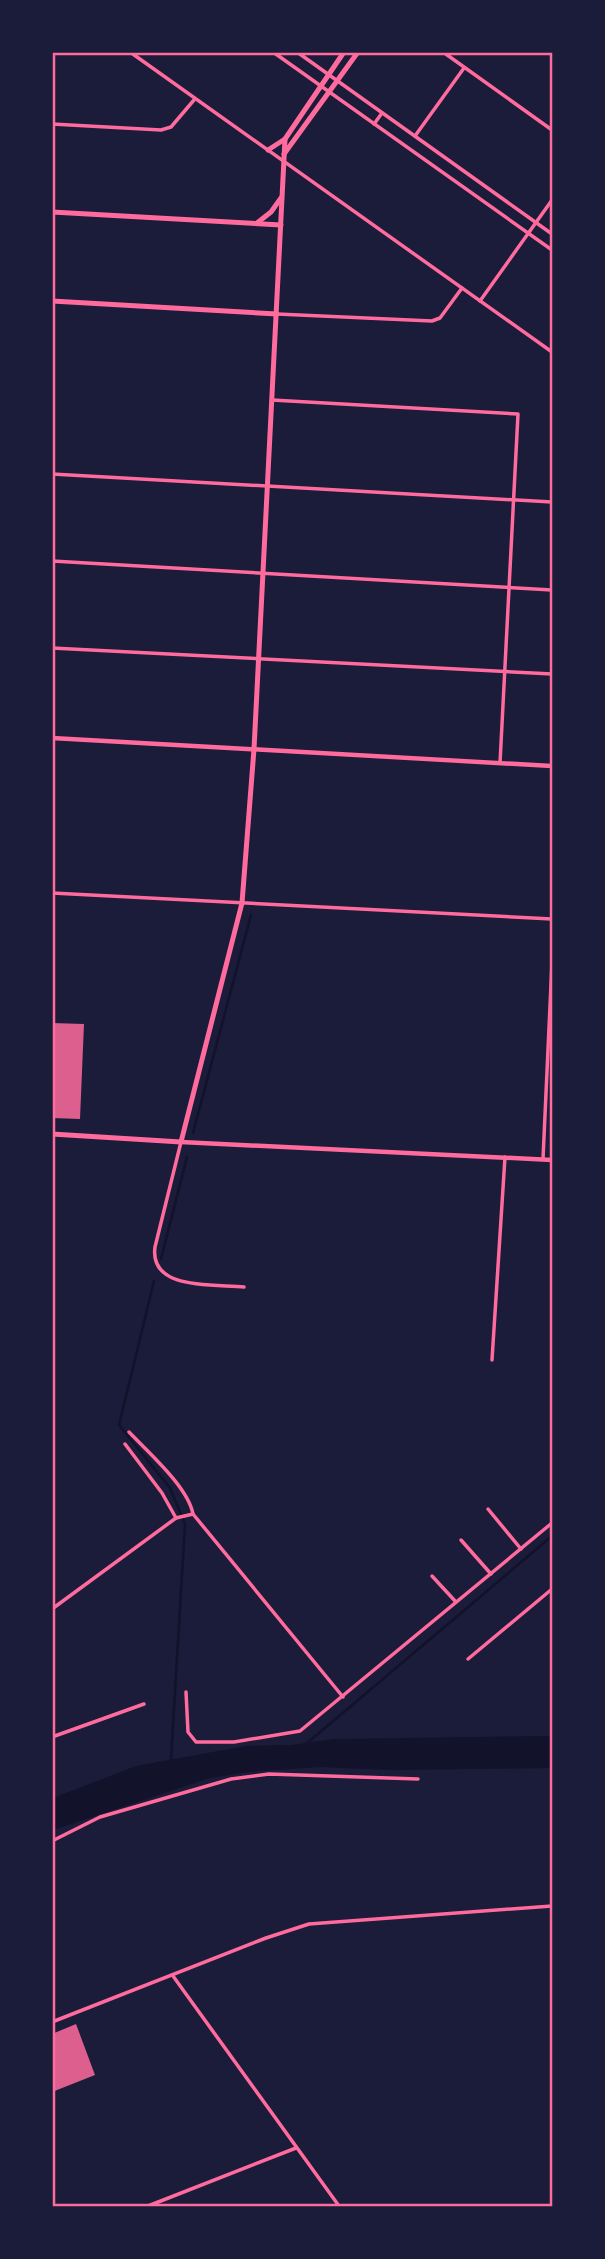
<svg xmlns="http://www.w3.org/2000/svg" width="605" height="2259" font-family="'Noto Sans',sans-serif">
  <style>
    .water { fill: #12122b }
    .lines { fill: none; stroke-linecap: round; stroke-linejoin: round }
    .stream { stroke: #12122b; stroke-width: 2.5 }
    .building { fill: #dd5f8e }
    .minor { stroke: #ff6b9d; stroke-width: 3.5 }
    .tertiary { stroke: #ff6b9d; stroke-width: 4.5 }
    .secondary { stroke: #ff6b9d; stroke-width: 5 }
    .neatline { fill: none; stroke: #ff6b9d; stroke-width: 2.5 }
  </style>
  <rect width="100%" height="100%" fill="#1b1b3a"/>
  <polygon class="water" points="552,1736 552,1768 393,1770 320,1767 248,1772 210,1778 53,1830 53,1798 136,1766 246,1746 291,1745 335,1739"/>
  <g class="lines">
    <g class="stream">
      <polyline points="193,1133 251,915"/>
      <polyline points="161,1259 187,1157"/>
      <polyline points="154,1281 119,1425 170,1488 185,1524 171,1759"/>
      <polyline points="306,1744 552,1536"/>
    </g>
  </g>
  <g class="building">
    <polygon points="52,1023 84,1024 80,1119 52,1118"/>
    <polygon points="76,2024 95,2075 52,2092 52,2034"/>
  </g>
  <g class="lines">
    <g class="minor">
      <polyline points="130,52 552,352"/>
      <polyline points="273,52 552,250"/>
      <polyline points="297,52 552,234"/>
      <polyline points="443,52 552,130"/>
      <polyline points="52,124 161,130 171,127 194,100"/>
      <polyline points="374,124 382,113"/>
      <polyline points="415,136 464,68"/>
      <polyline points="480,301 552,200"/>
      <polyline points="277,314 432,321 440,318 462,288"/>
      <polyline points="272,400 518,414 500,763"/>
      <polyline points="52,474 552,502"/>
      <polyline points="52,561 552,590"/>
      <polyline points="52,648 552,674"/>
      <polyline points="52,893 552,919"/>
      <path d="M181,1142L155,1247C149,1291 215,1284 244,1287"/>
      <polyline points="543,1159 552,962"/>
      <polyline points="492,1360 505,1157"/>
      <path d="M129,1432C148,1452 188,1487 193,1514L343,1697"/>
      <polyline points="488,1509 521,1549"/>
      <polyline points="176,1518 193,1514"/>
      <polyline points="461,1540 491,1574"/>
      <polyline points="432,1576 456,1602"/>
      <polyline points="52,1609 176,1518 162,1493 125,1444"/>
      <polyline points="468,1659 552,1589"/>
      <polyline points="186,1692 188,1732 196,1742 234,1742 300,1731 552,1523"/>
      <polyline points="52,1737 144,1704"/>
      <polyline points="52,1841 100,1817 231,1779 269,1774 418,1779"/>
      <polyline points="173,1976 339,2206"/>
      <polyline points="52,2022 266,1938 309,1924 552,1906"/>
      <polyline points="148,2206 296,2148"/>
    </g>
    <g class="tertiary">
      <polyline points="52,738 552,766"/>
      <polyline points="181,1142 552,1160"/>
    </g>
    <g class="secondary">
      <polyline points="268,150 285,139"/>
      <polyline points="284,154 358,52"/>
      <polyline points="52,212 281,225"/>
      <polyline points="257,223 271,212 281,198"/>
      <polyline points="52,301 277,314"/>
      <polyline points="52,1134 181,1142 242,903 254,749 285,139 344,52"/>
    </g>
  </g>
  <rect width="605" height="2259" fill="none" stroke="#1b1b3a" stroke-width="108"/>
  <rect x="54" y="54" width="497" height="2151" class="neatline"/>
</svg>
